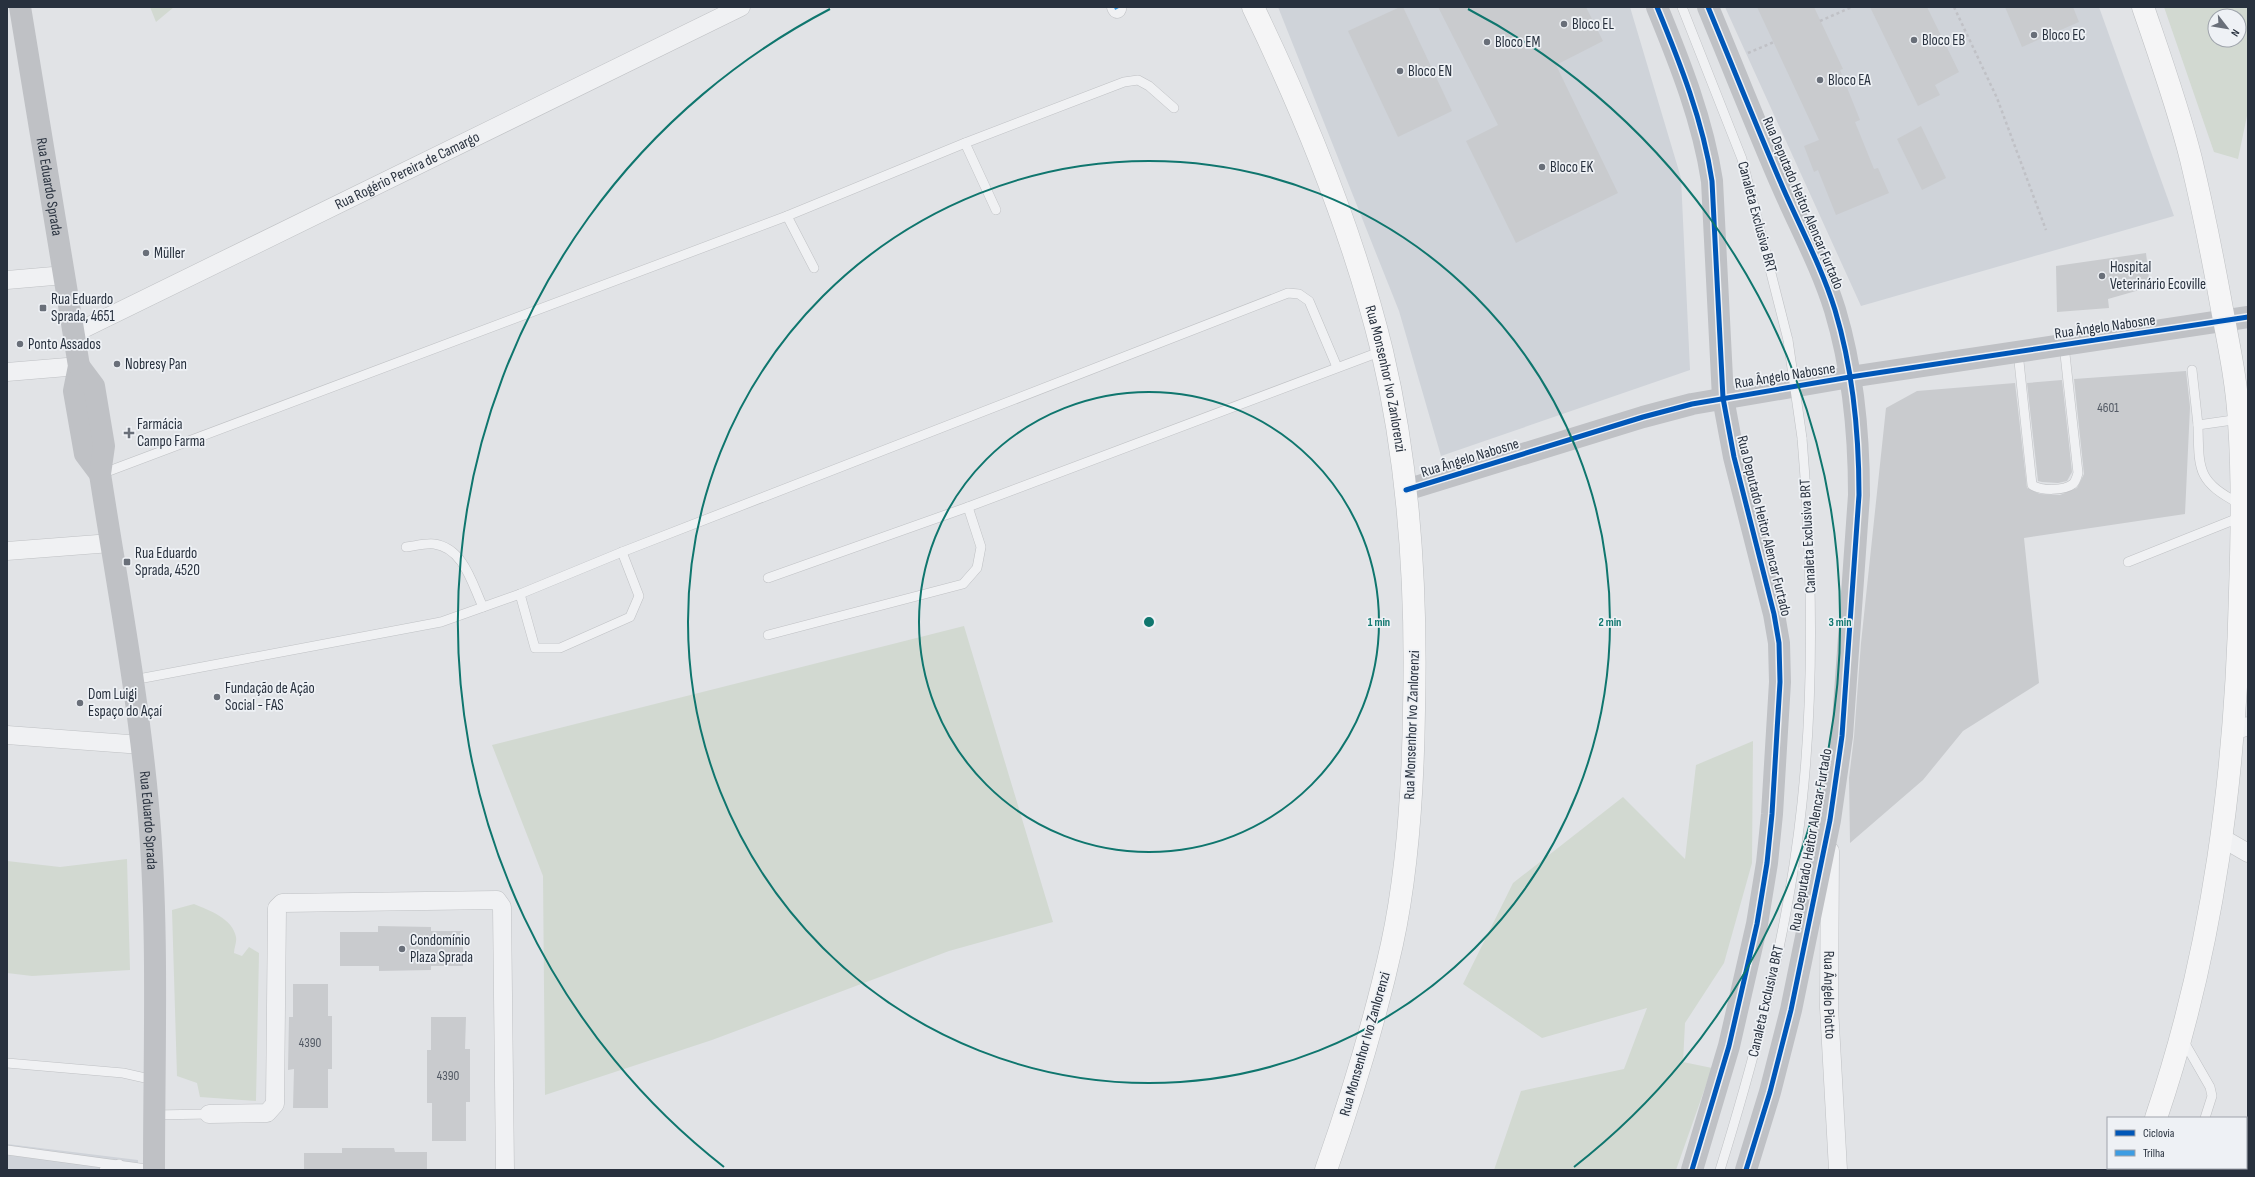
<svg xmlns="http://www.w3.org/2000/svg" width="2255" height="1177" font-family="'Sofia Sans Condensed',sans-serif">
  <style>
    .built { fill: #cfd3d9 }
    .green { fill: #d2d9d1; fill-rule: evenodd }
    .building { fill: #c9cbce }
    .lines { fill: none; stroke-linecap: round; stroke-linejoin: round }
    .lane-casing { stroke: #bfc1c4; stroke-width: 10 }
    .street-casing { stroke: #bfc1c4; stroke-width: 19 }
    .primary-casing { stroke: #bec0c3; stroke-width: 23 }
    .path { stroke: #c0c1c6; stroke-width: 2.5; stroke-dasharray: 3 3; stroke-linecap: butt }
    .lane { stroke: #f0f1f3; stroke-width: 9 }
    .street { stroke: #f0f1f3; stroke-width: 18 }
    .secondary { stroke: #bfc1c5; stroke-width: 22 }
    .primary { stroke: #f5f5f6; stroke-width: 22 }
    .lane-bridge-casing { stroke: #bfc1c4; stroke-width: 10; stroke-linecap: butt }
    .lane-bridge { stroke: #f0f1f3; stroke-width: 9 }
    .quiet { stroke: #3d9de3; stroke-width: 4; stroke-dasharray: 8 4; stroke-linecap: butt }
    .cycleway-casing { stroke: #eef1f5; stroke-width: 8 }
    .cycleway { stroke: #0057b8; stroke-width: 5 }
    .ring { fill: none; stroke: #0f766e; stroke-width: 2 }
    .poi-dot { fill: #696f79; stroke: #eef1f5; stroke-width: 1.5 }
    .labels { text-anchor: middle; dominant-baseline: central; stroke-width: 3.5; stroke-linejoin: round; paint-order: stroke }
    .number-label { font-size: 13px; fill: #515863 }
    .poi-label { font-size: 15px; fill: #28313e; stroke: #eef1f5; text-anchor: start }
    .street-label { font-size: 15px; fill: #28313e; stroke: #eef1f5 }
    .centre { fill: #0f766e; stroke: #eef1f5; stroke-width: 2 }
    .ring-label { font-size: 12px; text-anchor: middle; font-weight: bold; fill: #0f766e; stroke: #eef1f5; stroke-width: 3.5; stroke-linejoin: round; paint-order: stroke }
  </style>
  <rect width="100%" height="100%" fill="#e1e3e6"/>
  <g class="built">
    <polygon points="1278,7 1630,7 1681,178 1690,370 1441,456 1399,311"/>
    <polygon points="1725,7 2099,7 2174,216 1861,306"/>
    <polygon points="7,1144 138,1160 138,1170 7,1170"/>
  </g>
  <g class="green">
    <polygon points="150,7 174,7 156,22"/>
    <path d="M2164,7H2248V111L2238,159L2214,152ZM2215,16H2239V40H2215Z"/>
    <polygon points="964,626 1053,922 949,951 712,1040 545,1095 543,876 492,745"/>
    <polygon points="1753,741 1752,863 1724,963 1685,1023 1683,1062 1712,1068 1676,1170 1494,1170 1521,1091 1624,1069 1647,1008 1542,1038 1463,984 1513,883 1623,797 1685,859 1696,765"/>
    <polygon points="127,859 130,970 32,976 7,973 7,861 60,867"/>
    <path d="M194,904C209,910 233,919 236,937C237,942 234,948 234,953L242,956L249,947L259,953L256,1101L200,1097L197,1083L177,1076L172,910Z"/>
  </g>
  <g class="building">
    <polygon points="1400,7 1403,7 1452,111 1398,137 1348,31"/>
    <polygon points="1438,7 1586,7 1603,41 1556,65 1618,193 1516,243 1466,141 1498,125"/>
    <polygon points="1757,7 1814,7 1843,69 1840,70 1860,120 1855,122 1874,169 1878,168 1889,193 1836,215 1818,170 1814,172 1804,146 1819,140"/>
    <polygon points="1870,7 1927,7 1959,72 1935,85 1940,95 1918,106"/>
    <polygon points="2005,7 2073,7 2079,22 2022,47"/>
    <polygon points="1921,126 1946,178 1922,190 1897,139"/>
    <polygon points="2146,253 2150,287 2108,299 2109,308 2057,312 2056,266"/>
    <polygon points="2186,371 2190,407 2185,514 2024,538 2039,683 1963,731 1923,780 1850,843 1849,778 1854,737 1861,643 1886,408 1917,391 2015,383 2027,488 2040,494 2060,495 2077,488 2084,474 2074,379"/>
    <polygon points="2062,380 2072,472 2067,481 2058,483 2042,482 2038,481 2027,383"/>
    <polygon points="378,926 431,927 431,931 463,931 463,966 431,966 431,970 379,971 379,966 340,966 340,932 378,932"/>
    <polygon points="293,984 328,984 328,1016 332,1016 332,1069 328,1069 328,1108 293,1108 294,1069 288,1070 289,1017 293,1017"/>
    <polygon points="431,1017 466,1017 465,1049 470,1049 470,1102 466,1102 466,1141 432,1141 432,1103 427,1103 427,1050 431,1050"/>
    <polygon points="342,1148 394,1148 395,1152 427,1152 427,1170 304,1170 304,1153 342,1153"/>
  </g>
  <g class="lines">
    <g class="lane-casing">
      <g id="lane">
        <polyline points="1682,7 1742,159 1788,340"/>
        <polyline points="965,143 996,210"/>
        <polyline points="787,216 814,268"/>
        <path d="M2018,352L2032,485C2041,491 2064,491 2073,484C2076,481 2077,476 2078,473L2064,345"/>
        <polyline points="2192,370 2198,425"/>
        <path d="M2240,419L2198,425C2199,471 2197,481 2240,504"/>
        <polyline points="101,474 787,216 965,143 1124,82 1138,80 1149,86 1174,108"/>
        <path d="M406,547C415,546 425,543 434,544C464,548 472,584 483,607"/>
        <polyline points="2128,562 2241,517"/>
        <polyline points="768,578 968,507 1382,351"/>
        <polyline points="520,594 535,648 560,648 630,617 639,596 622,552"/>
        <polyline points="768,635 963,584 977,568 981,547 968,507"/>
        <polyline points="133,680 441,622 520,594 622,552 1288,293 1299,294 1309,301 1337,367"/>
        <polyline points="2183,1040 2210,1087 2212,1096 2205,1118"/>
        <polyline points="7,1063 123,1073 154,1080"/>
        <polyline points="154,1115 209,1114"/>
        <polyline points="7,1150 154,1170"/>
        <polyline points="104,1170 119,1164"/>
        <path d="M1720,1170C1757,1051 1789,928 1802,803C1815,682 1812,559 1802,438"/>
        <polyline points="2189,1170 2189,1168"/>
      </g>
    </g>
    <g class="street-casing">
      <g id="street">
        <polyline points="1116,7 1117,9"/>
        <polyline points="7,280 65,275"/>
        <path id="s1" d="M73,334L741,7"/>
        <polyline points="7,372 79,366"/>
        <polyline points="7,551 111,543"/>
        <polyline points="2234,731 2248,726"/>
        <polyline points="7,735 142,745"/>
        <polyline points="2222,838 2248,853"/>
        <path id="s2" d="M1830,851L1829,1007L1838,1170"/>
        <polyline points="209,1114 267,1113 275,1104 277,908 282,903 497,900 502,907 505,1170"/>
      </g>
    </g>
    <g class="primary-casing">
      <g id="primary">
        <path id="s5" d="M1253,7C1306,117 1353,232 1382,351C1410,469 1417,589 1414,710C1413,786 1408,870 1392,944C1375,1021 1352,1096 1326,1170"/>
        <path d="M2143,7C2160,57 2178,107 2191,159C2203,209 2213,259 2222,309C2229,346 2237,384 2239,422C2243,478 2242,536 2240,592C2236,771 2214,948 2156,1118"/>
        <polyline points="2138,1170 2138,1168"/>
      </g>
    </g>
    <g class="path">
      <polyline points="1954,7 1997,98 2046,230"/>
      <polyline points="1820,21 1852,7"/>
      <polyline points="1748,53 1774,42"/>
    </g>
    <use href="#lane" class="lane"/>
    <use href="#street" class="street"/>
    <g class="secondary">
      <path id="s3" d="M20,7L79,366L74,391L85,454L100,474"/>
      <path d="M1657,7C1680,63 1703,121 1712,181L1723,398L1734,457L1774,614L1779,643L1780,682L1772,814L1767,863L1757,924L1729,1046L1692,1170"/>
      <path d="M1708,7C1733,67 1757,128 1783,188C1801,229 1822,268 1835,310C1853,370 1859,433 1859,495L1842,736L1830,820L1791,1010L1770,1092L1746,1170"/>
      <path id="s4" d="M79,366L94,386L104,446L100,474C117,584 138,694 148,805C159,926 154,1048 154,1170"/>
      <polyline points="1406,490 1643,417 1692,404 1850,377 2248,317"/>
    </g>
    <use href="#primary" class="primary"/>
    <g class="lane-bridge-casing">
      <polyline id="lane-bridge" points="1788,340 1802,438"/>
    </g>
    <use href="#lane-bridge" class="lane-bridge"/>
    <polyline class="quiet" points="1116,7 1117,9"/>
    <g class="cycleway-casing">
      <g id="cycleway">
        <path d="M1657,7C1680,63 1703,121 1712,181L1723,398L1734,457L1774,614L1779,643L1780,682L1772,814L1767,863L1757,924L1729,1046L1692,1170"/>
        <path d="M1708,7C1733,67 1757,128 1783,188C1801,229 1822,268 1835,310C1853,370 1859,433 1859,495L1842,736L1830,820L1791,1010L1770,1092L1746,1170"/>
        <polyline points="1406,490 1643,417 1692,404 1850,377 2248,317"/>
      </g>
    </g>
    <use href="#cycleway" class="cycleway"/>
  </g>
  <g class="ring">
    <circle cx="1149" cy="622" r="230"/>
    <circle cx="1149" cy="622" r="461"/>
    <path d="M724 1167A691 691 0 0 1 830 9M1468 9A691 691 0 0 1 1574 1167"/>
  </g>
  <g class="poi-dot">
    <circle cx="1564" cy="24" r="4"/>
    <circle cx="2034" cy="35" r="4"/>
    <circle cx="1914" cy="40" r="4"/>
    <circle cx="1487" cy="42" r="4"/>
    <circle cx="1400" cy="71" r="4"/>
    <circle cx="1820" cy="80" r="4"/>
    <circle cx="1542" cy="167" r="4"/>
    <circle cx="146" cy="253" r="4"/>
    <circle cx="2102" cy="276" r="4"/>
    <rect x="39" y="304" width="8" height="8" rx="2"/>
    <circle cx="20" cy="344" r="4"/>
    <circle cx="117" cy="364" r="4"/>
    <path d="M127 427h4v4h4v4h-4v4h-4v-4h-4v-4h4z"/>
    <rect x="123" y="558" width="8" height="8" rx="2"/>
    <circle cx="217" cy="697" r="4"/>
    <circle cx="80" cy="703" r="4"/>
    <circle cx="402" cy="949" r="4"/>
  </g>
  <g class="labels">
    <g class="number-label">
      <text x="2108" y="408">4601</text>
      <text x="310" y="1043">4390</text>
      <text x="448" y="1076">4390</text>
    </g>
    <g class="poi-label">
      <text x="1572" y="24">Bloco EL</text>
      <text x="2042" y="35">Bloco EC</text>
      <text x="1922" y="40">Bloco EB</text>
      <text x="1495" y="42">Bloco EM</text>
      <text x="1408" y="71">Bloco EN</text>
      <text x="1828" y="80">Bloco EA</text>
      <text x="1550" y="167">Bloco EK</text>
      <text x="154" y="253">Müller</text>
      <text x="2110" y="267">Hospital<tspan x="2110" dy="17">Veterinário Ecoville</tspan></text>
      <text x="51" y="299">Rua Eduardo<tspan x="51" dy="17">Sprada, 4651</tspan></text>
      <text x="28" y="344">Ponto Assados</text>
      <text x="125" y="364">Nobresy Pan</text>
      <text x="137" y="424">Farmácia<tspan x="137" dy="17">Campo Farma</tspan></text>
      <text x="135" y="553">Rua Eduardo<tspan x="135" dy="17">Sprada, 4520</tspan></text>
      <text x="225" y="688">Fundação de Ação<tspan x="225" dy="17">Social - FAS</tspan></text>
      <text x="88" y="694">Dom Luigi<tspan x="88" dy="17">Espaço do Açaí</tspan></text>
      <text x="410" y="940">Condomínio<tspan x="410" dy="17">Plaza Sprada</tspan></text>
    </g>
    <g class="street-label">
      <text stroke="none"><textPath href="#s1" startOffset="372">Rua Rogério Pereira de Camargo</textPath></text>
      <text stroke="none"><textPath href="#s3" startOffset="182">Rua Eduardo Sprada</textPath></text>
      <text transform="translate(1803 203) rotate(67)">Rua Deputado Heitor Alencar Furtado</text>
      <text transform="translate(1757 217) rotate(75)">Canaleta Exclusiva BRT</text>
      <text transform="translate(2105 327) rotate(-8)">Rua Ângelo Nabosne</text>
      <text transform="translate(1785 376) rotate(-9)">Rua Ângelo Nabosne</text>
      <text stroke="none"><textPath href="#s5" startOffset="396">Rua Monsenhor Ivo Zanlorenzi</textPath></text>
      <text transform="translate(1470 458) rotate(-17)">Rua Ângelo Nabosne</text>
      <text transform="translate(1764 526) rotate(76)">Rua Deputado Heitor Alencar Furtado</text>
      <text transform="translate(1808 536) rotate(-93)">Canaleta Exclusiva BRT</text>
      <text transform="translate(1412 725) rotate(-88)">Rua Monsenhor Ivo Zanlorenzi</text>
      <text stroke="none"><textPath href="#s4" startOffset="464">Rua Eduardo Sprada</textPath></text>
      <text transform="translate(1811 840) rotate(-80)">Rua Deputado Heitor Alencar Furtado</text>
      <text stroke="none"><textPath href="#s2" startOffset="144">Rua Ângelo Piotto</textPath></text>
      <text transform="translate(1766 1001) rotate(-77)">Canaleta Exclusiva BRT</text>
      <text transform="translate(1365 1044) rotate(-74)">Rua Monsenhor Ivo Zanlorenzi</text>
    </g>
  </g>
  <circle cx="1149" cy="622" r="6" class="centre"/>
  <g class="ring-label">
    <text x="1379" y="626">1 min</text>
    <text x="1610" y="626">2 min</text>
    <text x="1840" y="626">3 min</text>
  </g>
  <rect width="2255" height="1177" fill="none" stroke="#28313e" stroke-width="16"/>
  <rect x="2107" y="1117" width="140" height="52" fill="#eef1f5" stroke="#9fa4ac"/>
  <rect x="2115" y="1130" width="20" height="6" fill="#0057b8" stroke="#9fa4ac"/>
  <text x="2143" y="1137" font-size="12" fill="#28313e">Ciclovia</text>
  <rect x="2115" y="1150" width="20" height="6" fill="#3d9de3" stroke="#9fa4ac"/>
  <text x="2143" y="1157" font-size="12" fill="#28313e">Trilha</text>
  <g transform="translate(2227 28) rotate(121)"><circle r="19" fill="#eef1f5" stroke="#9fa4ac"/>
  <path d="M0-3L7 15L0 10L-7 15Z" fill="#696f79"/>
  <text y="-6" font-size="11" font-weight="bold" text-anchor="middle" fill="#28313e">N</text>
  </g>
</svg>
